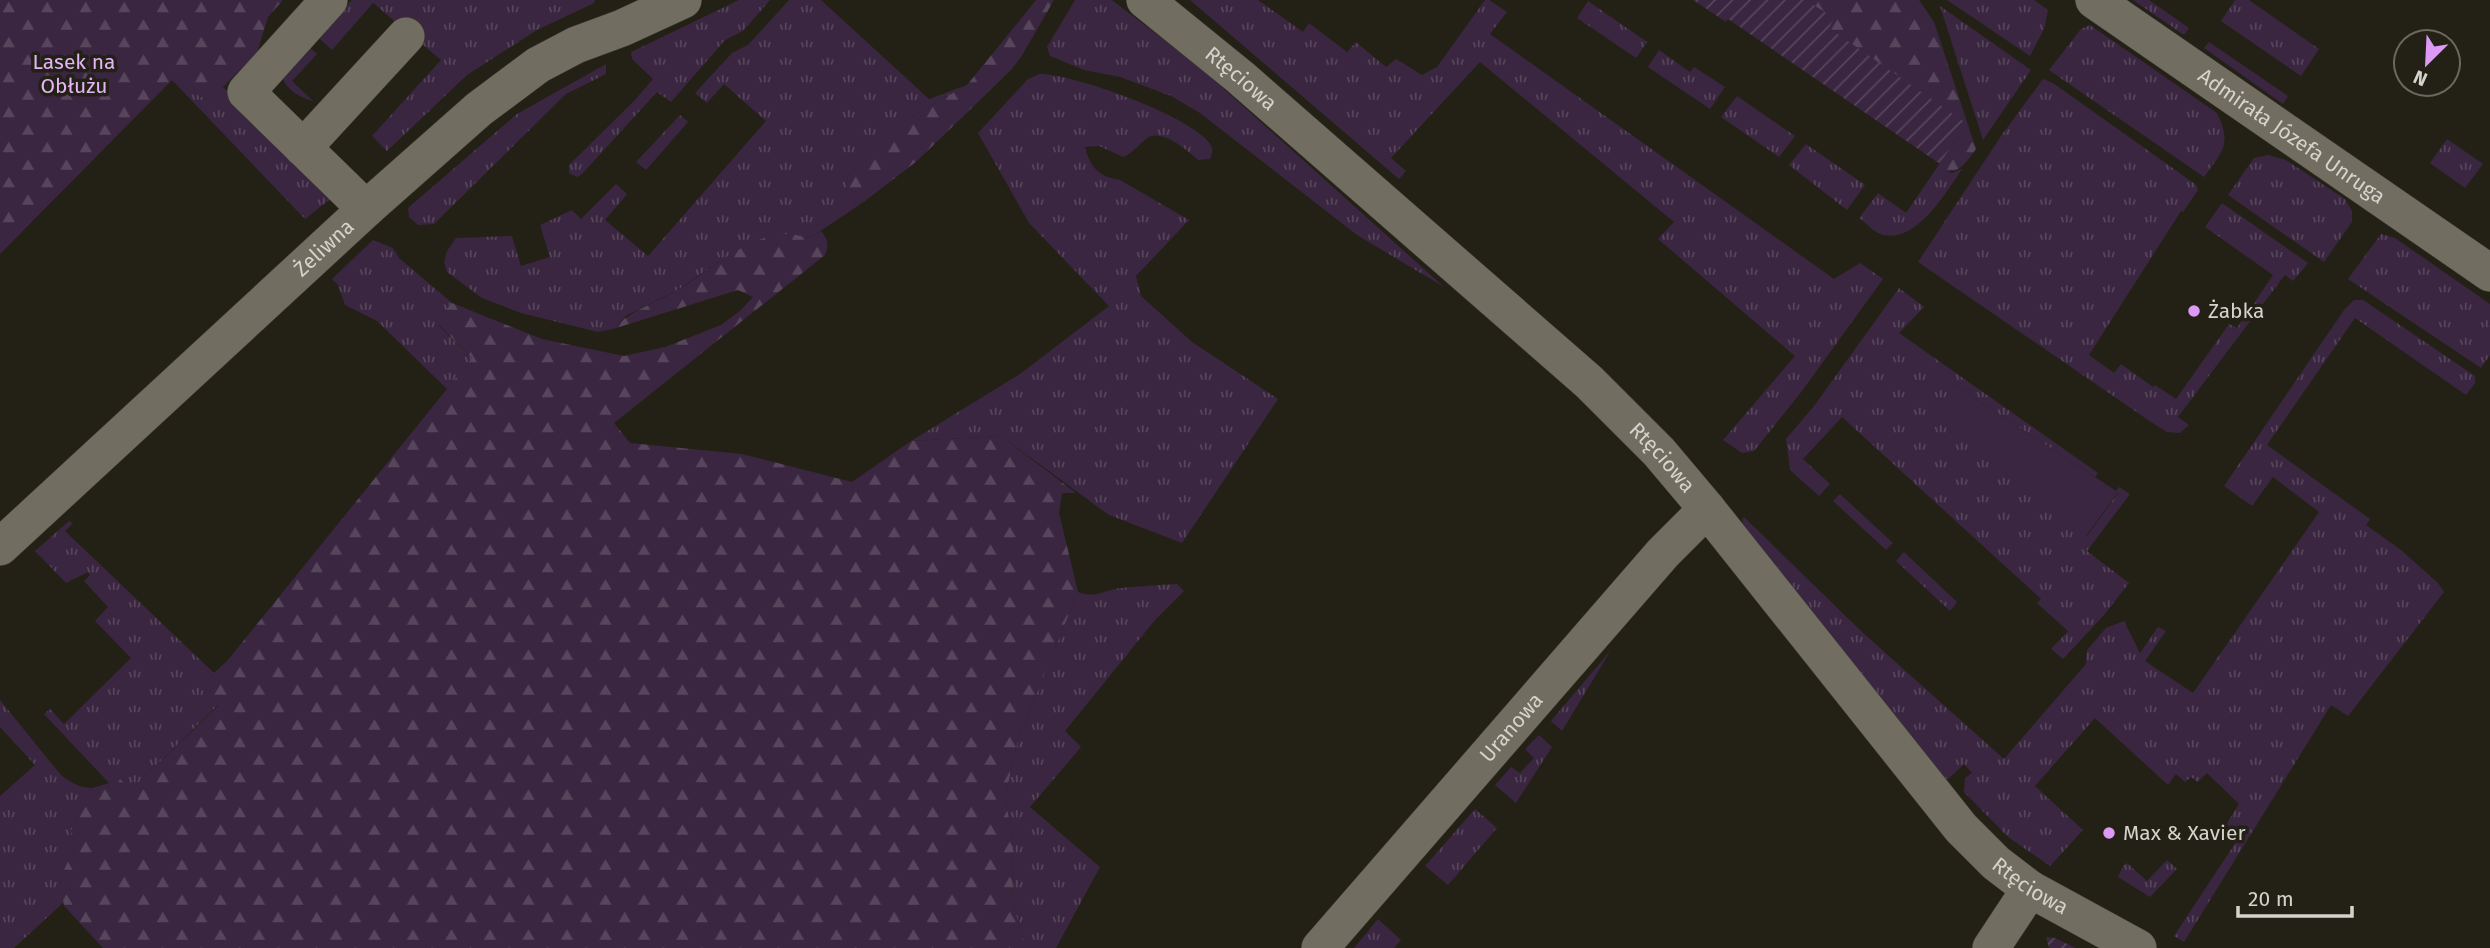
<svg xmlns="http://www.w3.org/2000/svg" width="2490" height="948" font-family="'Fira Sans',sans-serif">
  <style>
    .grass { fill: url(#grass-tufts) }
    .forest { fill: url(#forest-firs) }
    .park { fill: #3a2641 }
    .garden { fill: url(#garden-furrows) }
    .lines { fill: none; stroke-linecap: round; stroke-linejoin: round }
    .minor-casing { stroke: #3d3a33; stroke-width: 38 }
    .minor { stroke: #716d61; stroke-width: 37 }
    .poi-dot { fill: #dc99f5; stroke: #232016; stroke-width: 2.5 }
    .labels { text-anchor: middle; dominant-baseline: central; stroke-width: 7; stroke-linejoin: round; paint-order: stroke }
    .park-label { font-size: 21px; fill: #e5b3f8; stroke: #232016 }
    .street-label { font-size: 21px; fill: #d5d3cc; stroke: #232016 }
    .poi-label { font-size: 21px; fill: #d5d3cc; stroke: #232016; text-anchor: start }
  </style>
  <defs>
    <pattern id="grass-tufts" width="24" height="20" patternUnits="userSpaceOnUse" patternTransform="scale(1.75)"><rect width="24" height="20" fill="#3a2641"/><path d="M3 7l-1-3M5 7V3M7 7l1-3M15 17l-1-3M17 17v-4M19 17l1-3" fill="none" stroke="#56455b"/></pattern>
    <pattern id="forest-firs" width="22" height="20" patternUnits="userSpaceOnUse" patternTransform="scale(1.75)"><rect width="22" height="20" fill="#3a2641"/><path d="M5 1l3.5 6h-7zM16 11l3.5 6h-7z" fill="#56455b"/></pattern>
    <pattern id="garden-furrows" width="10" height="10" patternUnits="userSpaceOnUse" patternTransform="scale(1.75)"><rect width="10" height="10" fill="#3a2641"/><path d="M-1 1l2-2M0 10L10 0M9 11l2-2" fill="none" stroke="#56455b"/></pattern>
  </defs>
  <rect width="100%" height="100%" fill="#232016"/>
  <g class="grass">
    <polygon points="352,0 595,0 594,3 537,30 467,75 387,151 372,136 441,60 373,3 332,50 317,36"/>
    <polygon points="739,0 770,0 743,31 725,40 671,102 657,92 582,174 577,177 569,173 569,165 635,100 653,79 632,59 631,52"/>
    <polygon points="789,0 821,0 929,99 967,85 889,130 848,176 845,191 856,203 865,201 810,238 787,234 751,244 717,263 676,291 627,315 613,329 598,332 521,313 482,298 447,272 444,262 447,251 456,238 512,236 521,266 550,257 540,225 572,210 581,219 616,184 627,194 605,220 648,256 766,121 724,84 707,103 695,93 732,53 748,45"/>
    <polygon points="1075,0 1112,0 1203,70 1444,287 1357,235 1200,113 1171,96 1120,77 1084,70 1050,56 1047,47"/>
    <polygon points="1190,0 1258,0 1303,32 1309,23 1347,52 1356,42 1386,67 1396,59 1422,75 1437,67 1485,0 1489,0 1507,12 1490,34 1834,279 1860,263 1883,279 1802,391 1754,451 1742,453 1723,440 1795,356 1658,239 1674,222 1480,62 1391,158 1406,171 1399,179"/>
    <polygon points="1947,0 2034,0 2048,10 2044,29 2030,56"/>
    <polygon points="2133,0 2149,0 2189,28 2184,35"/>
    <polygon points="2235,0 2249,0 2319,49 2301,76 2221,21"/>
    <polygon points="1588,1 1647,42 1636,58 1577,18"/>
    <polygon points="1940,6 2031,70 1983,140"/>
    <path d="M2090,25L2217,113C2232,144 2223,151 2204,177L2049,70L2081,29Z"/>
    <polygon points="2209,42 2288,96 2283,104 2204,48"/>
    <path d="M308,46L317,54L292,81L313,101C300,97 289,92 282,78Z"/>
    <polygon points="1659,50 1690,72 1694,67 1725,87 1710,109 1648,67"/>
    <polygon points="606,64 606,74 566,94 434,224 418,225 409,217 408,208 517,114"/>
    <path d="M1040,74C1073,74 1192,116 1210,144C1214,149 1212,154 1210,159L1198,160C1188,151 1164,130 1149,137C1139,143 1134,153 1123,157L1099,146L1085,147C1090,167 1099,177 1120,180L1189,220L1136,276L1141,296L1192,342L1278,399L1182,543L1109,515L1001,436L911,441L1020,374L1109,306L1029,223L978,133L1028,79Z"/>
    <polygon points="2043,79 2053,83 2195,184 2198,190 2183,212 2181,211 2089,355 2114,373 2121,364 2153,387 2155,385 2176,399 2229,324 2237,328 2273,275 2205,227 2222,203 2308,263 2293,281 2285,275 2281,280 2178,417 2189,425 2180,433 2167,432 2154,424 1918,262 2001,136"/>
    <polygon points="172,80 209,101 223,87 323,179 329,191 329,200 305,219"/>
    <polygon points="1737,96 1795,136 1779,157 1721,117"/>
    <polygon points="680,115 688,122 646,170 636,162"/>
    <polygon points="2447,139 2483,164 2465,188 2430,163"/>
    <polygon points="1806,144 1865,185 1847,210 1789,165"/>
    <polygon points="2268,155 2286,160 2345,199 2352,211 2352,222 2324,262 2228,195 2254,158"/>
    <path d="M1936,169L1952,173L1962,169C1947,191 1915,246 1881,234C1874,232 1866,223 1859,218L1878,193L1906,213Z"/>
    <polygon points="2381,234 2395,238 2490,304 2490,355 2481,368 2348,279"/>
    <polygon points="373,240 393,248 399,258 452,303 445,311 439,326 472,358 447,389 377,321 345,305 338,285 332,279"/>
    <polygon points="1899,288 1924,307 1899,333 2098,473 2095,477 1954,385 1933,417 2087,536 2118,493 2116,491 2119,487 2130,494 2087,551 2129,583 2104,615 2063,659 2051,649 2068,631 2037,603 2041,599 1842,417 1803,459 1830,484 1819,496 1790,470 1786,439 1814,406"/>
    <polygon points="2354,300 2363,300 2475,376 2475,383 2466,395 2355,318 2267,445 2370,519 2366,525 2401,550 2438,583 2444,592 2348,716 2331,705 2184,942 2174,936 2238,839 2224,828 2239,804 2207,773 2198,782 2191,777 2185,782 2176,774 2168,785 2095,718 2035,786 2083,830 2050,866 2008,837 1964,792 1965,778 1972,773 1964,764 1947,780 1744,527 1742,520 1744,517 1862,632 2004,759 2086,664 2087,650 2106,628 2124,621 2140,653 2158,627 2166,631 2145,661 2193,693 2319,512 2273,477 2252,506 2224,486 2344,310"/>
    <polygon points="1840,494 1893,543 1886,550 1833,501"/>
    <polygon points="69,521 73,523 65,531 214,673 200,687 218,705 131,790 109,783 44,714 50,709 64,724 131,658 95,621 108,607 84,581 90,575 88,572 66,583 35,551"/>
    <polygon points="1904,552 1957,602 1950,611 1896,561"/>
    <path d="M1177,584L1184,591L1155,620L1065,731L1081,747L1030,807L1100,867L1056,948H1027L1012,904L1013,840L1005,798L1018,739L1078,592C1097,599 1103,590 1121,588C1139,586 1158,585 1177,584Z"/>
    <polygon points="1611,650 1562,731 1551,721"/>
    <path d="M0,700L60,774C71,783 78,787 92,788L71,831L75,847L60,878L64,902L14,948H0V796L35,765L0,727Z"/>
    <polygon points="1539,735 1552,747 1516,803 1495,785 1511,767 1520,773 1534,758 1525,749"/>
    <polygon points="1475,809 1497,828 1448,885 1425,866"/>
    <polygon points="2167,860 2177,869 2150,897 2118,877 2123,866 2127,863 2147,881"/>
    <polygon points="1378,919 1401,940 1394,948 1354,948"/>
  </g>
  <g class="forest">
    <polygon points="0,0 283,0 268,17 257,53 209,101 172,80 0,254"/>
    <polygon points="1036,0 1054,0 1021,57 1011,70 917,161 865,201 856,203 845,191 848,176 889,130 967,85"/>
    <path d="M1787,0H1919L1934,22L1976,149C1965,165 1957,177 1936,169L1955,141Z"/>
    <path d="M821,231C828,239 829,245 825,255L614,423L630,443L742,454L852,482L911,441L1001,436L1076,493H1062L1059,513L1078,592L1018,739L1005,798L1013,840L1012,904L1027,948H103L64,906L60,878L75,847L71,831L92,788L109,783L116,775L131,790L218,706L199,687L228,660L472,358L439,325L445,311L452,303L542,339L624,356L665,347L721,325L740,311L753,297L738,290L613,329C634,308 654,304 678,290C709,271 750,233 788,234C795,234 803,237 810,238Z"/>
  </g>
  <polygon class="park" points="1954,385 2118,492 2086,536 1932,417"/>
  <g class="garden">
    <polygon points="1693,0 1806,0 1834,18 1829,28 1966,123 1940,164 1728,19 1726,22"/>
    <polygon points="2046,937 2055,938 2076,948 2049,948"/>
  </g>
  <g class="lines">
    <g class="minor-casing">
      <g id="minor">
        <polyline points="329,0 246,92 366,209"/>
        <path id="s1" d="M1145,0L1240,77L1589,382L1659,452L1707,509L1961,828L1996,863L2030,889L2138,948"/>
        <path id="s2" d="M2094,0L2490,273"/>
        <polyline points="303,148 406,36"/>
        <path id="s3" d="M0,547L366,209L479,109L538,65L576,45L622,28L683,0"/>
        <path id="s4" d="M1320,948L1663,553L1707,509"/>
        <polyline points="1991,948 2030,889"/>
      </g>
    </g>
    <use href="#minor" class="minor"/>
  </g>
  <g class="poi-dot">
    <circle cx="2194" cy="311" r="7"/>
    <circle cx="2109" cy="833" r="7"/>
  </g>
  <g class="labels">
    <g class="park-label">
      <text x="74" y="62">Lasek na<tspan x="74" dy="24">Obłużu</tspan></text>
    </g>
    <g class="street-label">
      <text stroke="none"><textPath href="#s1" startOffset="124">Rtęciowa</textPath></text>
      <text stroke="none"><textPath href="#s2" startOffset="240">Admirała Józefa Unruga</textPath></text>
      <text stroke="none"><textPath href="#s3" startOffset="441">Żeliwna</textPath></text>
      <text stroke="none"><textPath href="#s1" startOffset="691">Rtęciowa</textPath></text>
      <text stroke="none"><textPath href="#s4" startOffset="292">Uranowa</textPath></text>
      <text stroke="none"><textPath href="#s1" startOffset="1258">Rtęciowa</textPath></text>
    </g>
    <g class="poi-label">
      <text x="2208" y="311">Żabka</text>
      <text x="2123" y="833">Max &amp; Xavier</text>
    </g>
  </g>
  <g transform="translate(2427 63) rotate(204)"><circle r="33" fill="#232016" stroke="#6a685f" stroke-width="2"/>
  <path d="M0-5L12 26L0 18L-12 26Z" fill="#dc99f5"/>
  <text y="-10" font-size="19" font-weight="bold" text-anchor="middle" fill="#d5d3cc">N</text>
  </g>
  <path d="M2238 906v10h114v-10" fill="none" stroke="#d5d3cc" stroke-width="3.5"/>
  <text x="2248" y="906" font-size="21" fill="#d5d3cc" stroke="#232016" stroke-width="5" paint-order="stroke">20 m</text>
</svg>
